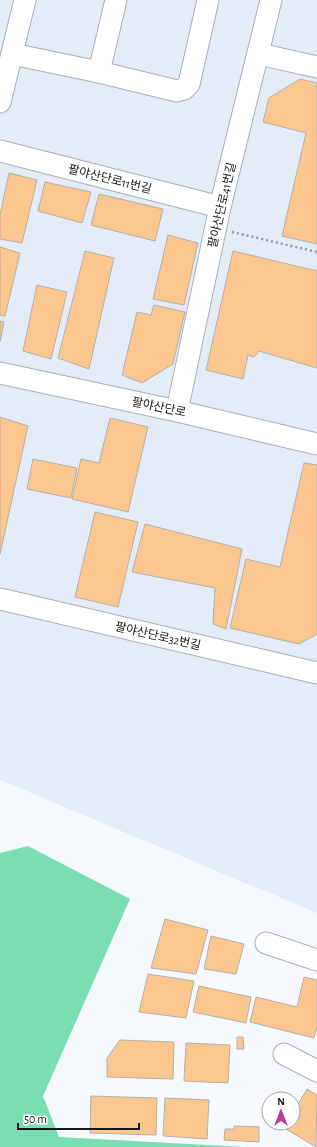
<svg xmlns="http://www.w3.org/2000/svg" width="317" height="1147" font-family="'Alegreya Sans','Noto Sans KR',sans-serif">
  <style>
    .built { fill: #e4ecf8 }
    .green { fill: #7bddb2 }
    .building { fill: #fcc78e; stroke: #b3afaa }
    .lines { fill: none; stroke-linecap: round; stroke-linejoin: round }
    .minor-casing { stroke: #acafb4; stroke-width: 23 }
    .path { stroke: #96999d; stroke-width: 2.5; stroke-dasharray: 2 3; stroke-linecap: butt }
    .minor { stroke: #fff; stroke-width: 21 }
    .labels { text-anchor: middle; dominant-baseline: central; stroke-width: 3.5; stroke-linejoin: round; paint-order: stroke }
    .street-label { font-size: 12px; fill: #151618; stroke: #fff }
  </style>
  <rect width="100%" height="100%" fill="#f5f9fe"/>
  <polygon class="built" points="0,0 317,0 317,913 0,780"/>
  <polygon class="green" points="28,846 130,899 43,1096 59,1137 245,1147 0,1147 0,853"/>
  <g class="building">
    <polygon points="300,79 317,83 317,244 282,236 306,133 263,122 269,98"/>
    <polygon points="9,173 37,180 22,243 0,239 0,215"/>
    <polygon points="45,182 91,192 82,223 38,211"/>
    <polygon points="99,194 163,209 155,241 91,225"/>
    <polygon points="168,235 198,243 184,305 153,299"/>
    <polygon points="0,247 20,253 5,316 0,315"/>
    <polygon points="85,251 114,258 89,369 58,358"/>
    <polygon points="233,251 317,271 317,368 259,351 254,357 248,355 243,379 206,370"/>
    <polygon points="37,285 67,292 51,359 23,351"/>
    <polygon points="154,305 185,312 173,364 142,383 122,375 137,312 151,315"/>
    <polygon points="0,321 4,322 0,342"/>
    <polygon points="0,417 28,426 0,554"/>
    <polygon points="110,418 148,427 128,512 72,499 81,459 99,463"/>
    <polygon points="33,459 77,468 71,498 27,489"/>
    <polygon points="304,463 317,465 317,634 299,644 230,628 246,559 280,567"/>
    <polygon points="95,512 138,522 118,607 75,597"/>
    <polygon points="145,524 242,549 226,629 213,624 215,588 132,572"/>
    <polygon points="165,919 208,930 196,974 151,968"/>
    <polygon points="211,936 244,944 236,974 204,969"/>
    <polygon points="148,974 194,981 186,1018 139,1012"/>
    <polygon points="304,977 317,980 317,1027 314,1038 250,1022 256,997 297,1007"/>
    <polygon points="199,986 251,997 246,1023 193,1012"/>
    <polygon points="237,1037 243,1037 244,1049 237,1049"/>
    <polygon points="120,1040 174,1042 173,1079 107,1077 107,1058"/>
    <polygon points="186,1043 230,1045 228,1083 184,1081"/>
    <polygon points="307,1089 317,1095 316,1147 284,1128 287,1123 293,1123 293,1113"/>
    <polygon points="91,1096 157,1098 156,1135 90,1133"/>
    <polygon points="165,1098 209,1100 207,1139 163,1136"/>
    <polygon points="234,1126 259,1127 259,1142 224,1140 225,1129 234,1129"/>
  </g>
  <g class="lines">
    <g class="minor-casing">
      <g id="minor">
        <polyline points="12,54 99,72 177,91 184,89 189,84 208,0"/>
        <polyline points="259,54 317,67"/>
        <polyline points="99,72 116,0"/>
        <polyline points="0,102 25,0"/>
        <polyline points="0,151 220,207"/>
        <polyline points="0,373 177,411 317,444"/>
        <polyline points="177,411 220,207 271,0"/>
        <polyline points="0,599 317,673"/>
        <polyline points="266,943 317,960"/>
        <polyline points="284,1054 317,1071"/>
      </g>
    </g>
    <polyline class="path" points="232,232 317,252"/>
    <use href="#minor" class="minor"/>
  </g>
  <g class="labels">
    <g class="street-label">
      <text transform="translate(110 179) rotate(14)">팔야산단로11번길</text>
      <text transform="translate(222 205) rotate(-77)">팔야산단로41번길</text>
      <text transform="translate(159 407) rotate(12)">팔야산단로</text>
      <text transform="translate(158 636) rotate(13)">팔야산단로32번길</text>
    </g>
  </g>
  <g transform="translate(281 1111)"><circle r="19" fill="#ffffff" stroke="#a1a2a3"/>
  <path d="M0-3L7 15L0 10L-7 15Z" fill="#b3419c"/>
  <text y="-6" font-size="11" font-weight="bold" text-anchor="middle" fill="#151618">N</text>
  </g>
  <path d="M18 1123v6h121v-6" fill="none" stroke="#151618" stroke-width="2"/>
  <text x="24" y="1123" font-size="12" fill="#151618" stroke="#ffffff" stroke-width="3" paint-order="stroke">50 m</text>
</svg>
